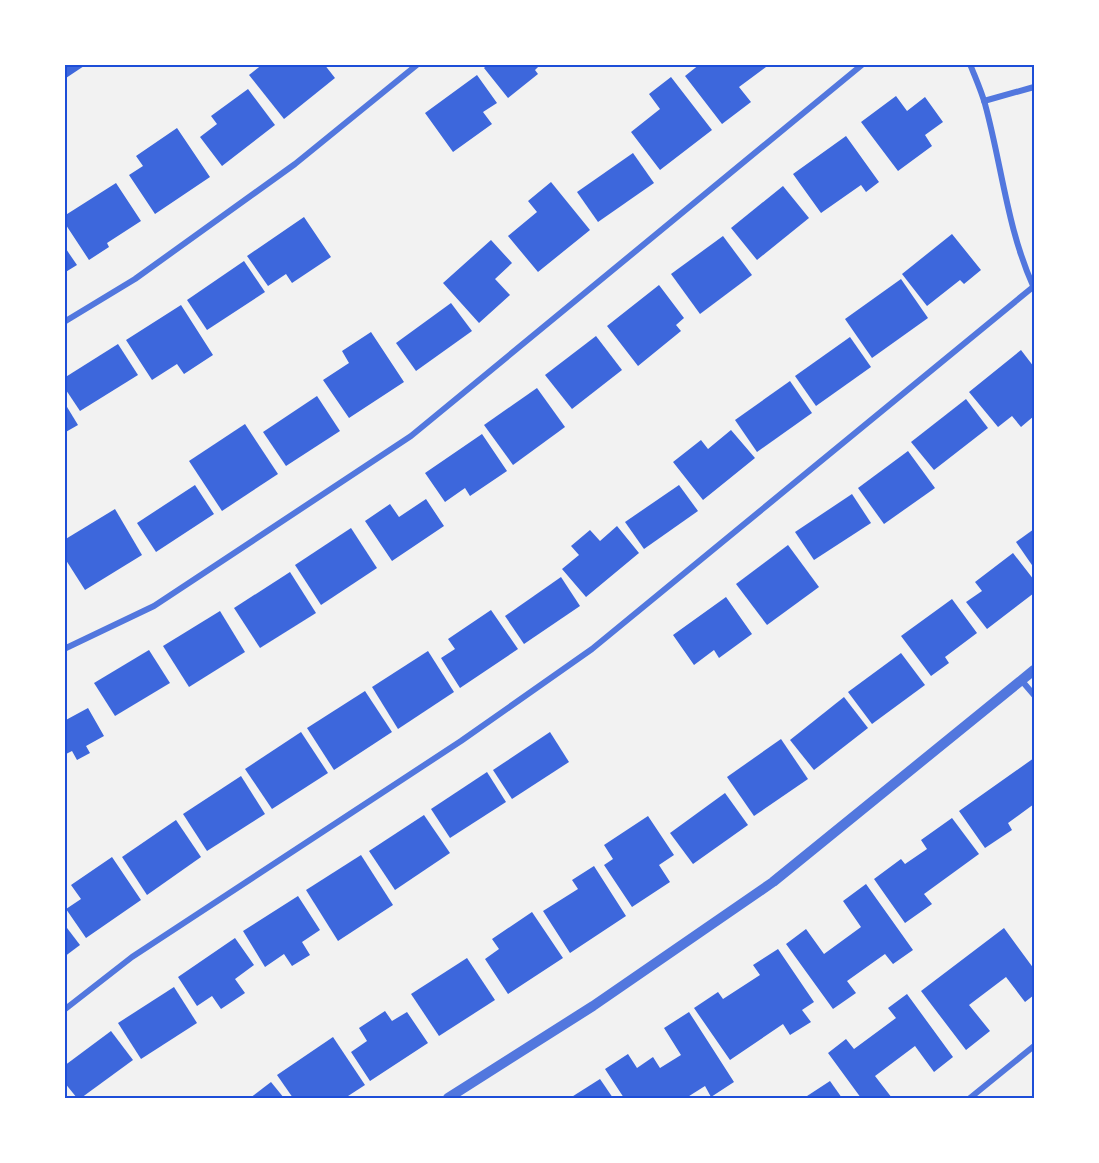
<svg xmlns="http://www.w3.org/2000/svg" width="1099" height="1163" font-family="Jost,sans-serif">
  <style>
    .building { fill: #3d67dc }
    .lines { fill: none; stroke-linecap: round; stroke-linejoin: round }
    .minor { stroke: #5277de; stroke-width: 6 }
    .tertiary { stroke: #5277de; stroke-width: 10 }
    .neatline { fill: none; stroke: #1d4ed8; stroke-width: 2 }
  </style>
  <rect width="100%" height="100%" fill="#f2f2f2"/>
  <g class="building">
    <polygon points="64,64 87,64 66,78"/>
    <polygon points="263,64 324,64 335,78 284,119 249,75"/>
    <polygon points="488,64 541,64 535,70 538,74 508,98 484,68"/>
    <polygon points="700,64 764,64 766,67 739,87 751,102 722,124 685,76"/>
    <polygon points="477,75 497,103 483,112 492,124 453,152 425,113"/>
    <polygon points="671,77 712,130 660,170 631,132 660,109 649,94"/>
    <polygon points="248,89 275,125 222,166 200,137 217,124 211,116"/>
    <polygon points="896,96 907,111 925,97 943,122 925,135 932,146 898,171 861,122"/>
    <polygon points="177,128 210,177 155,214 129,175 143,166 136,156"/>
    <polygon points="846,136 879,182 866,192 861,185 821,213 793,174"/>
    <polygon points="633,153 654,183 598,222 577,192"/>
    <polygon points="551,182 590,230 538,272 508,236 537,212 528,201"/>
    <polygon points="116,183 141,221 107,243 109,247 89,260 64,222 64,216"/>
    <polygon points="783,186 809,218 757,260 731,228"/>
    <polygon points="304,217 331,257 292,283 286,274 268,286 247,256"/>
    <polygon points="952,234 981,270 964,284 960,280 927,306 902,274"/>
    <polygon points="723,236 752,275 700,314 671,274"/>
    <polygon points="491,240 512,263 495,279 510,295 479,323 443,283"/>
    <polygon points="64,246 77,265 64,273"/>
    <polygon points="244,261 265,292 207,330 187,300"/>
    <polygon points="901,279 928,318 872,358 845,319"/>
    <polygon points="659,285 684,318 676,325 681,331 638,366 607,326"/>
    <polygon points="451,303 472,331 416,371 396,343"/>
    <polygon points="181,305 213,355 184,374 177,364 152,380 126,340"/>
    <polygon points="371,332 404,382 349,418 323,380 349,363 342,351"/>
    <polygon points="596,336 622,370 572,409 545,375"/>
    <polygon points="850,337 871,367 816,406 795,376"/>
    <polygon points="118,344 138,375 80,411 64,387 64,378"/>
    <polygon points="1021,350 1034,367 1034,396 1033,397 1034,416 1021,427 1012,416 998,427 969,392"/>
    <polygon points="790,381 812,413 757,452 735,420"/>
    <polygon points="537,388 565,427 513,465 484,425"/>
    <polygon points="317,396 340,431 286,466 263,432"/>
    <polygon points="966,399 988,428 934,470 911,442"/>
    <polygon points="64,402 78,425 64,433"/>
    <polygon points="245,424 278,474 222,511 189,461"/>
    <polygon points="731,430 755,458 703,500 673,462 701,440 708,449"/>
    <polygon points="482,434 507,471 470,496 465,488 445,502 425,473"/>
    <polygon points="908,451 935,488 884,524 858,488"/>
    <polygon points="195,485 214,514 156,552 137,523"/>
    <polygon points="679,485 698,511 644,549 625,522"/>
    <polygon points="852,494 871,523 814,560 795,532"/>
    <polygon points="426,499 444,526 392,561 365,521 390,504 399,517"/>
    <polygon points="115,509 142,555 85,590 64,557 64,540"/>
    <polygon points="617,526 639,553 586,597 562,569 579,555 571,546 590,530 600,541"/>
    <polygon points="351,528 377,568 321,605 295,565"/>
    <polygon points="1034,529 1034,568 1016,542"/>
    <polygon points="788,545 819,587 767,625 736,584"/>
    <polygon points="1013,553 1034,580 1034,593 987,629 966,602 982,591 975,582"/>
    <polygon points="290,572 316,613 260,648 234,608"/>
    <polygon points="561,577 580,606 524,644 505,616"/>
    <polygon points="726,597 752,634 719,658 714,650 694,665 673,635"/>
    <polygon points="952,599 977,633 945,657 949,663 931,676 901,636"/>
    <polygon points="491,610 518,649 460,688 441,658 455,649 448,639"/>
    <polygon points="220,611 245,652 189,687 163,646"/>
    <polygon points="149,650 170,683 115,716 94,683"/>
    <polygon points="428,651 454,692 398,729 372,687"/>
    <polygon points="901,653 925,685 872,724 848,692"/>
    <polygon points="365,691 392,732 334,770 307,728"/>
    <polygon points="844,697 868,728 814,770 790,740"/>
    <polygon points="88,708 104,736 86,746 90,753 77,760 72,751 64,755 64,721"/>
    <polygon points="301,732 328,773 272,809 245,769"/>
    <polygon points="550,732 569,762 512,799 493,770"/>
    <polygon points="781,739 808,779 754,816 727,777"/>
    <polygon points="1034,758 1034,804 1008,823 1012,830 985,848 959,811"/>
    <polygon points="487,772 506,802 450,838 431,809"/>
    <polygon points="241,776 265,814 207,851 183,814"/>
    <polygon points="725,793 748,825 693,864 670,833"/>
    <polygon points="424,815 450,853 395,890 369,851"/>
    <polygon points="648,816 674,855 659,865 670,882 632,907 604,865 613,859 604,845"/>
    <polygon points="952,818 979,854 924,894 932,904 905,923 874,879 901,859 905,864 927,849 921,840"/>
    <polygon points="176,820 201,857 147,895 122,857"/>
    <polygon points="361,855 393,905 338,941 306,890"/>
    <polygon points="112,857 141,900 86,938 66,909 81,899 71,885"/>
    <polygon points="594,866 626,916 570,953 543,911 578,889 572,880"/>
    <polygon points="866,884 913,950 893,964 885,954 847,981 856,993 833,1009 786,944 806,929 824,954 861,927 843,901"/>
    <polygon points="298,896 320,930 302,942 310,955 292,966 284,954 265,967 243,931"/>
    <polygon points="532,912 563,958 508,994 485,959 499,949 492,939"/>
    <polygon points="64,924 80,945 64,957"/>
    <polygon points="1004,928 1034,969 1034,995 1025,1002 1006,977 969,1005 990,1031 966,1050 921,991"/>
    <polygon points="235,938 254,965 235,979 245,993 221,1009 212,996 197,1006 178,977"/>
    <polygon points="778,949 814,1002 802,1010 811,1022 790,1035 783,1024 730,1060 694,1008 718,992 723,999 760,975 753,965"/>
    <polygon points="467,958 495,1000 439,1036 411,994"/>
    <polygon points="174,987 197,1023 141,1059 118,1023"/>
    <polygon points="907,994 953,1057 934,1072 915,1046 875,1076 892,1098 861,1098 828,1053 846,1039 854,1049 896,1018 888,1008"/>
    <polygon points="385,1011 392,1021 407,1012 428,1043 370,1081 351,1052 367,1041 359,1028"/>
    <polygon points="689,1012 734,1082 711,1097 705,1086 686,1098 624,1098 605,1069 628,1054 637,1068 653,1057 660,1068 681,1055 664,1028"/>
    <polygon points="111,1031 133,1060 81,1098 77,1098 64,1082 64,1066"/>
    <polygon points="333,1037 365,1085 345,1098 293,1098 277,1075"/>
    <polygon points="600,1079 613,1098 570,1098"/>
    <polygon points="830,1081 842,1098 804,1098"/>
    <polygon points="271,1082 284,1098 250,1098"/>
  </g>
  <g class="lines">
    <g class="minor">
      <path d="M970,64C975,77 981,90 985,104C1002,166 1007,229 1034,288"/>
      <polyline points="984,101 1034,87"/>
      <polyline points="64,322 135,279 295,164 418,64"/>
      <polyline points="64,649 154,606 411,436 863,64"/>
      <polyline points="1022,681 1034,695"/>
      <polyline points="64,1010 132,957 461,741 592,649 1033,287"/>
      <polyline points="970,1098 1034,1046"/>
    </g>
    <polyline class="tertiary" points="448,1098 593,1006 773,882 1034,670"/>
  </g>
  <rect width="1099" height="1163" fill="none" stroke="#ffffff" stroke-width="132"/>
  <rect x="66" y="66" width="967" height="1031" class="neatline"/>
</svg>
